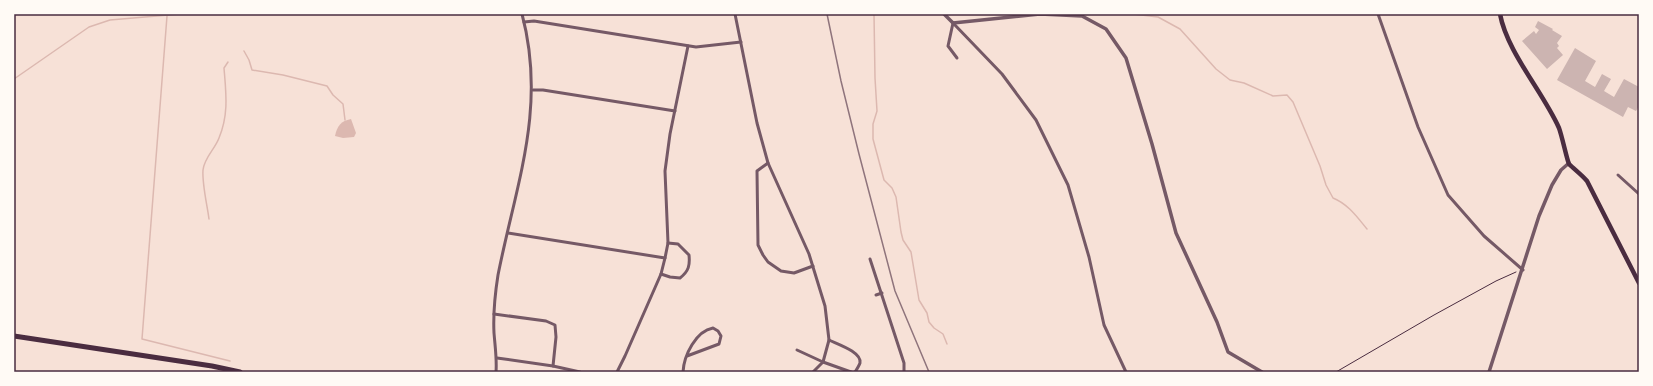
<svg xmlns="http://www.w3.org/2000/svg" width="1653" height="386" font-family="Jost,sans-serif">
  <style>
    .water { fill: #dcb8b0 }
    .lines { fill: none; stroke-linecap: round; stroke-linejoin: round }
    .stream { stroke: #dcb8b0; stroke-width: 1.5 }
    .building { fill: #ccb4b1 }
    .path { stroke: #4a2c40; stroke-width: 1 }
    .minor { stroke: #755966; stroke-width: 3 }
    .tertiary { stroke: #755966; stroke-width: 3.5 }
    .primary { stroke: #4a2c40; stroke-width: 4.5 }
    .trunk { stroke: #4a2c40; stroke-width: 5 }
    .rail { stroke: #8f747c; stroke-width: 1.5 }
    .neatline { fill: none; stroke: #4a2c40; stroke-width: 1.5 }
  </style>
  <rect width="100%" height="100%" fill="#f7e1d7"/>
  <path class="water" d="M351,119L356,133L354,137L343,138L335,136C337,126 341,121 351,119Z"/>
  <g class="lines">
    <g class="stream">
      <polyline points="874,14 875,78 877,111 873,124 873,139 884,180 892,188 896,197 901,232 903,240 911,252 919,300 927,313 929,322 934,328 943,334 947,344"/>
      <path d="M1133,14L1158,17L1180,29L1216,69L1230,80L1244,83L1273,96L1287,95L1293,102L1320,166L1326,185L1333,198C1348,204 1357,217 1367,229"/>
      <polyline points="167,16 142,339 230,361"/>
      <polyline points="244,51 249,60 252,70 283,75 327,86 333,95 343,104 345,120"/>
      <polyline points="14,79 89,27 110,20 180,14"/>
      <path d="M209,219C207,204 202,184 203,170C204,158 215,149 219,138C229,114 226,93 224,68L228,62"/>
    </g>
  </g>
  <g class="building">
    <polygon points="1538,21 1553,29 1552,30 1562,36 1557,43 1559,46 1557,48 1563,55 1547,69 1522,41 1534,31 1536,34 1539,30 1535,27"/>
    <polygon points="1575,48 1596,61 1585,81 1595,87 1602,74 1611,79 1604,91 1614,97 1624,79 1639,87 1639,106 1636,111 1628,107 1623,117 1557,80"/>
  </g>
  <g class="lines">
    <polyline class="path" points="1336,372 1434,315 1496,281 1516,272"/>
    <g class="minor">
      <polyline points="735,14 757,123 768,163 809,254 825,306 829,340 823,362 813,372"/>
      <polyline points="1378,14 1418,127 1448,195 1484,236 1523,270"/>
      <polyline points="524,22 534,21 696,47 741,42"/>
      <polyline points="953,23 1002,74 1036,120 1068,185 1089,257 1104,325 1126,372"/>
      <polyline points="953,23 948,46 957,58"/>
      <polyline points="533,90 543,90 675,111"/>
      <polyline points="768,163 757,171 758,245 763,255 768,262 781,271 794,273 813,266"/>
      <polyline points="1618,175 1639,194"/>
      <polyline points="508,233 665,258"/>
      <polyline points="870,259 904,363 904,372"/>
      <path d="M661,274L670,277L680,278C689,271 690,265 689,255L678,244L668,243"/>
      <polyline points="876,295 882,293"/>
      <polyline points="494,314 546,321 555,325 556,337 553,366"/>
      <path d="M829,340C837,344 862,352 860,363C859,366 857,369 855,372"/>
      <polyline points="797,350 823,362 851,372"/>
      <polyline points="497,358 553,366 580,372"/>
      <path d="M496,372C497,359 495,346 494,333C493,313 495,294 498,275C516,184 547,108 522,14"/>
      <polyline points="617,372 625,356 661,274 665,258 668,243 665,171 670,134 688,46"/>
      <path d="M683,372C684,355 696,331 713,328L718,331L721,336L719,344L687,356"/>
    </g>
    <g class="tertiary">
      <polyline points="944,14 953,23 1040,14 1082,16 1106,29 1126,58 1152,144 1176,233 1217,322 1228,352 1262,372"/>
      <polyline points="1489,372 1539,216 1552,185 1561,170 1569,163"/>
    </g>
    <path class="primary" d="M1500,14C1507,52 1543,92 1559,128C1562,136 1567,160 1569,164C1574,169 1582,175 1587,181L1639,283"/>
    <polyline class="trunk" points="14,336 212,366 240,372"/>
    <polyline class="rail" points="827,14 841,81 859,154 895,291 929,372"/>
  </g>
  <rect width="1653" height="386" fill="none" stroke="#fffaf5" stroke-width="30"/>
  <rect x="15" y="15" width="1623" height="356" class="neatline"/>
</svg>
